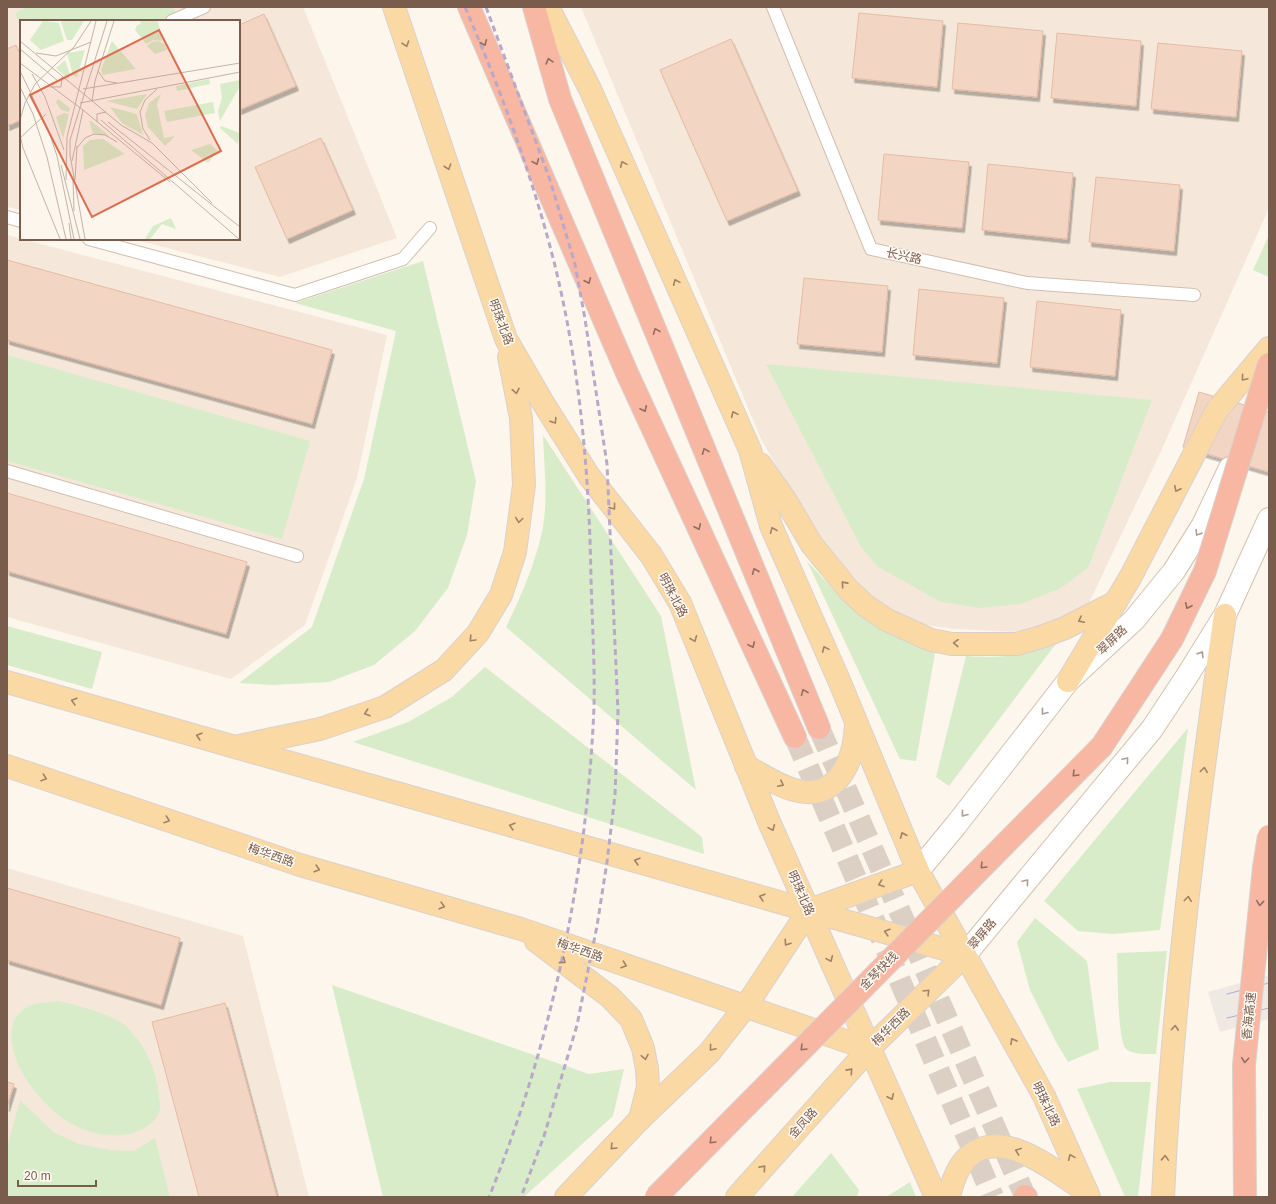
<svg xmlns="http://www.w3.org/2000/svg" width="1276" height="1204" font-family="Helvetica,'Noto Sans SC',sans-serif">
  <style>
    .residential { fill: #f5e8da }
    .industrial { fill: #efe9e4 }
    .green { fill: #d8ecc9 }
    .building { fill: #f3d5c3; stroke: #e6bba3; filter: url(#shadow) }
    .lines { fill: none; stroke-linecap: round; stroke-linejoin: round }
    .highway-tunnel { stroke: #dcd0c4; stroke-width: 22; stroke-dasharray: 22 11; stroke-linecap: butt }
    .lane-casing { stroke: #d1beb0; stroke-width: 14 }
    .secondary-casing { stroke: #d6c0b0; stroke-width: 24 }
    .primary-casing { stroke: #dad1cd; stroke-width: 24 }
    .highway-casing { stroke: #dad1cd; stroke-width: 24 }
    .lane { stroke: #fff; stroke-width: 12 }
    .secondary { stroke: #fff; stroke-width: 22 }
    .primary { stroke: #fbd9a5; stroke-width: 22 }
    .highway { stroke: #f7b7a3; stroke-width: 22 }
    .tram { stroke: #b9a8c9; stroke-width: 1 }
    .rail { stroke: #b9a8c9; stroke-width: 3; stroke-dasharray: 6 4; stroke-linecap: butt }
    .highway-bridge-casing { stroke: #dad1cd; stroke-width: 24; stroke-linecap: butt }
    .highway-bridge { stroke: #f7b7a3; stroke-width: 22 }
    .oneway { stroke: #936e5e }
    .oneway2 { stroke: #a18267 }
    .oneway3 { stroke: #af9d94 }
    .labels { text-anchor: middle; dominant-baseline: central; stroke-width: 3; stroke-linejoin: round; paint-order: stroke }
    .street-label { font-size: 12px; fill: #7a5c4d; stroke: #fffaf3 }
    .inset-road { fill: none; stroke: #c5b3a7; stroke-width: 1 }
    .view { fill: #dc6d51; fill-opacity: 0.15; stroke: #dc6d51; stroke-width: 2 }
    .inset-edge { fill: none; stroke: #7a5c4d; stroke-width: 2 }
  </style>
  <defs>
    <filter id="shadow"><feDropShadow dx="2.5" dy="4.5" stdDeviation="0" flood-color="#0004"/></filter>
  </defs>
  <rect width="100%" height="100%" fill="#fdf6ec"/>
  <g class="residential">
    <polygon points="7,7 303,7 397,238 280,277 132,239 239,239 239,21 21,21 21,210 7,207"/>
    <polygon points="581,7 1269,7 1269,208 1162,449 1087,607 1050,623 1017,632 955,629 918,624 872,597 816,534 761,439"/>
    <polygon points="7,235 387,335 357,478 305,625 231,679 7,617"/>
    <polygon points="7,868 243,936 309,1197 7,1197"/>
  </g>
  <polygon class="industrial" points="1269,975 1269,1019 1220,1032 1208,992"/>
  <g class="green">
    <polygon points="27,7 173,7 180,21 21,21 21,27 15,13"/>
    <polygon points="1269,235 1269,277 1253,270"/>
    <polygon points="423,261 476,481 467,535 448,588 415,631 374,665 329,682 273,685 239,683 312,627 364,479 396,331 295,303"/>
    <polygon points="7,355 310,441 282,539 7,461"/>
    <polygon points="766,364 1152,400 1088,568 1061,588 1021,604 980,608 941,602 878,567 861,547"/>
    <path d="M543,435L661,616L696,790L506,627C522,594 536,562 543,527C548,497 544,465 543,435Z"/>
    <path d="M807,561C828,584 850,609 877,626C895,637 915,645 935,653L916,761L900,759Z"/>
    <polygon points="7,626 102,652 92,689 7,665"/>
    <path d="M1058,641L949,786L936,777L966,656C1005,659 1022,655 1058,641Z"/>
    <polygon points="485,667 702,837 704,854 353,742 408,722 452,697"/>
    <polygon points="1188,728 1160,930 1113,934 1078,931 1044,901"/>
    <polygon points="1035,918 1087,961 1099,1049 1068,1062 1056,1042 1030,990 1017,942"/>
    <path d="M1167,951L1156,1054C1146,1054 1134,1055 1126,1049C1117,1040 1118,969 1117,953Z"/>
    <polygon points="332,985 589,1074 624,1069 613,1116 524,1197 383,1197"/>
    <path d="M59,1001C79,1006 113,1014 127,1027C146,1046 157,1071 159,1097C159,1101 161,1106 160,1109C156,1125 137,1134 122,1135C107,1136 92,1134 78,1127C45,1112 0,1059 14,1020C19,1013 26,1006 35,1004C43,1002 52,1002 59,1001Z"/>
    <polygon points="1110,1082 1151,1082 1138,1197 1125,1197 1077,1089"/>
    <polygon points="20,1100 53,1132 79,1144 110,1150 134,1151 155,1138 170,1197 7,1197 7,1148"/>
    <polygon points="831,1153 859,1190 857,1197 792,1197"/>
    <polygon points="910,1182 916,1197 886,1197"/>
  </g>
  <g class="building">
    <polygon points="859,13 943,21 937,87 852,78"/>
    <polygon points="264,14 296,86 239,110 239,25"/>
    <polygon points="958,23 1043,31 1037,97 952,89"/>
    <polygon points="1057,33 1141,41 1136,106 1051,98"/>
    <polygon points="731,39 798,191 727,221 660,70"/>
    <polygon points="1158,43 1242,51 1236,117 1151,109"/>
    <polygon points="16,45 21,56 21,120 7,126 7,49"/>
    <polygon points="321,138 353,210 287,239 255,167"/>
    <polygon points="884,154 969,162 962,228 878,220"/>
    <polygon points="988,164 1073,173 1067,239 982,230"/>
    <polygon points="1096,177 1180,185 1174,251 1089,242"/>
    <polygon points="7,260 332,350 312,424 7,340"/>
    <polygon points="804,278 888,286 882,352 797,344"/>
    <polygon points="919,289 1004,298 997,363 913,355"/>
    <polygon points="1037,301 1121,310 1115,376 1030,367"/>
    <polygon points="1199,392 1269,412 1269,472 1183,447"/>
    <polygon points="7,493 247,562 226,634 7,571"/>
    <polygon points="7,888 180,938 161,1005 7,960"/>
    <polygon points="225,1003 277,1197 199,1197 152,1022"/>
    <polygon points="7,1082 14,1084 7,1107"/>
  </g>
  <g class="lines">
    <g class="highway-tunnel">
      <polyline points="819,728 1025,1196"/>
      <polyline points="795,737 993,1197"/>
    </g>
    <g class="lane-casing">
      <g id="lane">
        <polyline points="773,7 871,249 1027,283 1194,295"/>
        <polyline points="172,21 204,7"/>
        <polyline points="7,217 21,221"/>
        <polyline points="89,239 295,295 403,259 430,228"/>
        <polyline points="7,471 297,556"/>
      </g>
    </g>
    <g class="secondary-casing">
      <g id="secondary">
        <polyline points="918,871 956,825 1068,681 1134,620 1174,571 1203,525 1230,468"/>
        <polyline points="965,955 1152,729 1187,676 1225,615 1269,519"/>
      </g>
    </g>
    <g class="primary-casing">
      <g id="primary">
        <polyline points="394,7 506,339 542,401 589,476 651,555 680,603 770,824 936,1197"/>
        <polyline points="548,7 590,89 750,450 771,526 838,678 918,871 1044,1096 1089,1197"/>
        <polyline points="760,464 786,501 812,545 849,590 866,606 887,620 931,640 952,644 1017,644 1041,637 1065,628 1116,602"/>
        <polyline points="1068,681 1130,578 1217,410 1269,348"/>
        <polyline points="7,682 965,955"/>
        <polyline points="239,746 320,729 385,707 444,670 478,633 501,595 515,552 524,485 521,418 509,357"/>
        <polyline points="7,766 300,865 521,929 869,1049"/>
        <path d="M746,766C763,775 781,788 799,791C840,800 855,756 856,724"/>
        <polyline points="809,910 918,871"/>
        <polyline points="536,941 610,997 631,1019 643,1048 647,1069 648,1087 640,1119"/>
        <polyline points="566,1197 640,1119 709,1053 746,1006 809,910"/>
        <polyline points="737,1197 869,1049 965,955"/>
        <path d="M949,1197C952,1182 958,1166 969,1156C1004,1126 1057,1173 1087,1192"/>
        <path d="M1163,1197C1172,1002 1197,808 1225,615"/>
      </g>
    </g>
    <g class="highway-casing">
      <g id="highway">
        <polyline points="469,7 627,373 795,737"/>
        <polyline points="534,7 560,99 819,728"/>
        <polyline points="1102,746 1172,639 1205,571"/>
        <polyline points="1025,1196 1026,1197"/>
      </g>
    </g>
    <use href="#lane" class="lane"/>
    <use href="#secondary" class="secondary"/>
    <use href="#primary" class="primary"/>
    <use href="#highway" class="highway"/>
    <g class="tram">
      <polyline points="1227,994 1269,983"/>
      <polyline points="1227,1018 1269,1008"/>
    </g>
    <g class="rail">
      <path d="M465,7C499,86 529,167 551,250C579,357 589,468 591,578C592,621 595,664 594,707C587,875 552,1042 489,1197"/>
      <polyline points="486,7 550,180 575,264 585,319 607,464 618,712 615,795 607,862 597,926 577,1025 544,1136 521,1197"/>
    </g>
    <g class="highway-bridge-casing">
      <g id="highway-bridge">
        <polyline points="1205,571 1269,364"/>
        <polyline points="656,1197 1102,746"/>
        <polyline points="1245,1197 1244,1065 1264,867 1269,836"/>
      </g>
    </g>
    <use href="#highway-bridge" class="highway-bridge"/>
  </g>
  <defs><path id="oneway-chevron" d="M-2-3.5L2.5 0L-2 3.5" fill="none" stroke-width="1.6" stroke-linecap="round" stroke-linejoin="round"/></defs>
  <g class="oneway">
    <use href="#oneway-chevron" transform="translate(484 43) rotate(67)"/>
    <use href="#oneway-chevron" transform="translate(549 61) rotate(-106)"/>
    <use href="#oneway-chevron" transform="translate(536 162) rotate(67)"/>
    <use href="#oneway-chevron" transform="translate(588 281) rotate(67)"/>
    <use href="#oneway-chevron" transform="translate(656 331) rotate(-112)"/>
    <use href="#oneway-chevron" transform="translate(644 409) rotate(65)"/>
    <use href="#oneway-chevron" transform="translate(705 451) rotate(-112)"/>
    <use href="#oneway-chevron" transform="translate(698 527) rotate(65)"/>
    <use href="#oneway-chevron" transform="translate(755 571) rotate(-112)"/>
    <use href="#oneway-chevron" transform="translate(1188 606) rotate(115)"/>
    <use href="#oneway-chevron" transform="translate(752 645) rotate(65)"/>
    <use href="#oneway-chevron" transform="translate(804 692) rotate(-112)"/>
    <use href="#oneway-chevron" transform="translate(1075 774) rotate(135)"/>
    <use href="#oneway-chevron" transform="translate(983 866) rotate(135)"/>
    <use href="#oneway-chevron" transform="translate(1260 903) rotate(96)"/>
    <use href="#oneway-chevron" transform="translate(803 1048) rotate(135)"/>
    <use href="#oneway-chevron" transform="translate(1245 1060) rotate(95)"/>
    <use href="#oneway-chevron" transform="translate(712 1141) rotate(135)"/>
  </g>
  <g class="oneway2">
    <use href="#oneway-chevron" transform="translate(406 44) rotate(71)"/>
    <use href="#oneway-chevron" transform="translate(623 164) rotate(-114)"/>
    <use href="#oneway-chevron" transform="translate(448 167) rotate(71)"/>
    <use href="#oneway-chevron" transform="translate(676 282) rotate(-114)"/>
    <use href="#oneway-chevron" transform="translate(1244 378) rotate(130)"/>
    <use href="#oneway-chevron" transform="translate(516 391) rotate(79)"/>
    <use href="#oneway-chevron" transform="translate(734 414) rotate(-114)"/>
    <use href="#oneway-chevron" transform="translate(554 421) rotate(58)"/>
    <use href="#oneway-chevron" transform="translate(1177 489) rotate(117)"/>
    <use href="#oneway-chevron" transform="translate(613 507) rotate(52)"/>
    <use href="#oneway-chevron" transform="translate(519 520) rotate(98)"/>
    <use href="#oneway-chevron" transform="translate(773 530) rotate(-112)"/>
    <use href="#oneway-chevron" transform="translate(844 584) rotate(-132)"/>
    <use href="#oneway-chevron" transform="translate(1081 620) rotate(153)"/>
    <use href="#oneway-chevron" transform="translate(472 639) rotate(133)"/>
    <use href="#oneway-chevron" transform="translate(694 639) rotate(68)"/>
    <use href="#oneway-chevron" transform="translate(956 643) rotate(-178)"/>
    <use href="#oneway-chevron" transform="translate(825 649) rotate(-114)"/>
    <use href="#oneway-chevron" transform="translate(74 701) rotate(-164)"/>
    <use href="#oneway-chevron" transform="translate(367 713) rotate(161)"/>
    <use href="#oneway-chevron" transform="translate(199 736) rotate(-164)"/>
    <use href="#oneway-chevron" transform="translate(1204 770) rotate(-83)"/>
    <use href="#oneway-chevron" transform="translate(44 778) rotate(19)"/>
    <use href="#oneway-chevron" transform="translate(781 784) rotate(26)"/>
    <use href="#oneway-chevron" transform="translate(167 820) rotate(19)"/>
    <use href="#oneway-chevron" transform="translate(512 826) rotate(-164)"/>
    <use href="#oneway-chevron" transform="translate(772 828) rotate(66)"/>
    <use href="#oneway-chevron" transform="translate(903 835) rotate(-113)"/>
    <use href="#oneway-chevron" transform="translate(637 861) rotate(-164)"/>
    <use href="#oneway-chevron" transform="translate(317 869) rotate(16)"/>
    <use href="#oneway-chevron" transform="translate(881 884) rotate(160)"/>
    <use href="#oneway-chevron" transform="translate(762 897) rotate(-164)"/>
    <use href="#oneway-chevron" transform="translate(1188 899) rotate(-83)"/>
    <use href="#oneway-chevron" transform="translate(442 906) rotate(16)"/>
    <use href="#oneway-chevron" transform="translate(887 932) rotate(-164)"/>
    <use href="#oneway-chevron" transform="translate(787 943) rotate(123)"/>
    <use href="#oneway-chevron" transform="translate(830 959) rotate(66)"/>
    <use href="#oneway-chevron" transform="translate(563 961) rotate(37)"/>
    <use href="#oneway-chevron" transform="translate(624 965) rotate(19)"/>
    <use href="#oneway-chevron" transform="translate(927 992) rotate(-45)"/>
    <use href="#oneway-chevron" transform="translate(1175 1028) rotate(-86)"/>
    <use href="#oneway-chevron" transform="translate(1013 1041) rotate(-119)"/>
    <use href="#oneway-chevron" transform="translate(712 1048) rotate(130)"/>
    <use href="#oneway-chevron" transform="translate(645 1057) rotate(79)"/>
    <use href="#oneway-chevron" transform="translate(850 1071) rotate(-48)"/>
    <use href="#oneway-chevron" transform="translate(891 1097) rotate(65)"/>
    <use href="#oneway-chevron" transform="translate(613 1147) rotate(134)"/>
    <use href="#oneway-chevron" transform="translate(1018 1151) rotate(-160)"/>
    <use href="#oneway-chevron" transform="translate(1071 1157) rotate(-114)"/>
    <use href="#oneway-chevron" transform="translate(1165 1158) rotate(-88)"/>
    <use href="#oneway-chevron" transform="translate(763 1168) rotate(-48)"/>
  </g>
  <g class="oneway3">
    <use href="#oneway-chevron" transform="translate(1198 533) rotate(122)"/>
    <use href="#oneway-chevron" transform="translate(1201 654) rotate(-58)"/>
    <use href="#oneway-chevron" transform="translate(1044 712) rotate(128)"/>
    <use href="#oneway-chevron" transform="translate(1126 760) rotate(-50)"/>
    <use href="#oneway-chevron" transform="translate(964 814) rotate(128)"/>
    <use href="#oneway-chevron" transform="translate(1026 882) rotate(-50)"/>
  </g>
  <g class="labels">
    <g class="street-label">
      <text transform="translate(904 256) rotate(12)">长兴路</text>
      <text transform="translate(501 322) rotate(69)">明珠北路</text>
      <text transform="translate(673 595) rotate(62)">明珠北路</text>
      <text transform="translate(1112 640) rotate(-43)">翠屏路</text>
      <text transform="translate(271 855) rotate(19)">梅华西路</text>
      <text transform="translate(801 893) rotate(66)">明珠北路</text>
      <text transform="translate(982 934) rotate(-50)">翠屏路</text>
      <text transform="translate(580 950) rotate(19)">梅华西路</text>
      <text transform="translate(879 971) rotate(-45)">金琴快线</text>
      <text transform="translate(1249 1016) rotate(-84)">香海高速</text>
      <text transform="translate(891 1027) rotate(-45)">梅华西路</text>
      <text transform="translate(1046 1104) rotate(64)">明珠北路</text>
      <text transform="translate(803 1123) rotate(-48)">金凤路</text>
    </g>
  </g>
  <g transform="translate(20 20)">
    <rect width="220" height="220" fill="#fdf6ec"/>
    <path d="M23,1L39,3L44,21L21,30L10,20ZM43,1H64L52,20H47L41,2ZM120,1H138L142,21L134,20L126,24L115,10L117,5L121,4ZM92,21L116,49L83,55L81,50ZM138,21L145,24L147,30L135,34L127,26L132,22ZM65,30L57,57L53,55L47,33ZM45,40L50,55L48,59L36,48ZM189,59L190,64L157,71L156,66ZM220,60V66L200,101L198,91L202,78L200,64ZM127,74L117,89L86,81ZM141,74L137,84L144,118L155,116L145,126L128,107L125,95L129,83ZM38,79L50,88L49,92L41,90L36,82ZM193,82L195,93L147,102L144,91ZM90,87L117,94L123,115L102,103ZM44,93L49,94L43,119L36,97ZM69,101H71L90,116L73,113ZM201,106L220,113L218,124L200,108ZM83,119L105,134L64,150L63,126L70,120ZM190,124L198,131L188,143L171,130ZM151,198L156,209L142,204L130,219H125L133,206Z" fill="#d8ecc9"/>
    <path class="inset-road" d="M0,21L101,105L132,123L192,183M0,29L38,61M16,33L36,36L71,22M0,43L63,90L150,162M0,51L28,109L37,136L54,219M78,51L85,61L97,63M12,54L25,77L44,130M0,67L13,94L27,137L46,219M30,67H41L42,57M63,69L220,43M72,81L75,61L94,1M60,83L220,52M0,100L5,83L15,64L54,27L71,1M81,100L219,219M77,102V94L86,92M88,102L220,207M0,115L3,128L40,219M0,118L26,94M130,120L123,109L120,92L125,80L137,69M57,128L65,118L74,114L85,115L97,122M52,141L63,90M41,145L60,219M46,160L47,117L76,1M55,160L57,126M53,161L54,191M49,203L51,219M65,219L50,135V120L87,1"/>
    <path class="view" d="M139,10L201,131L72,197L10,75Z"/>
    <rect width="220" height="220" class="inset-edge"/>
  </g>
  <rect width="1276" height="1204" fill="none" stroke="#7a5c4d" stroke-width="16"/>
  <path d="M18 1180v6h78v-6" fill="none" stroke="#7a5c4d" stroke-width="2"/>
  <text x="24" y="1180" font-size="12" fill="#7a5c4d" stroke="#fffaf3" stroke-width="3" paint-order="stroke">20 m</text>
</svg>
